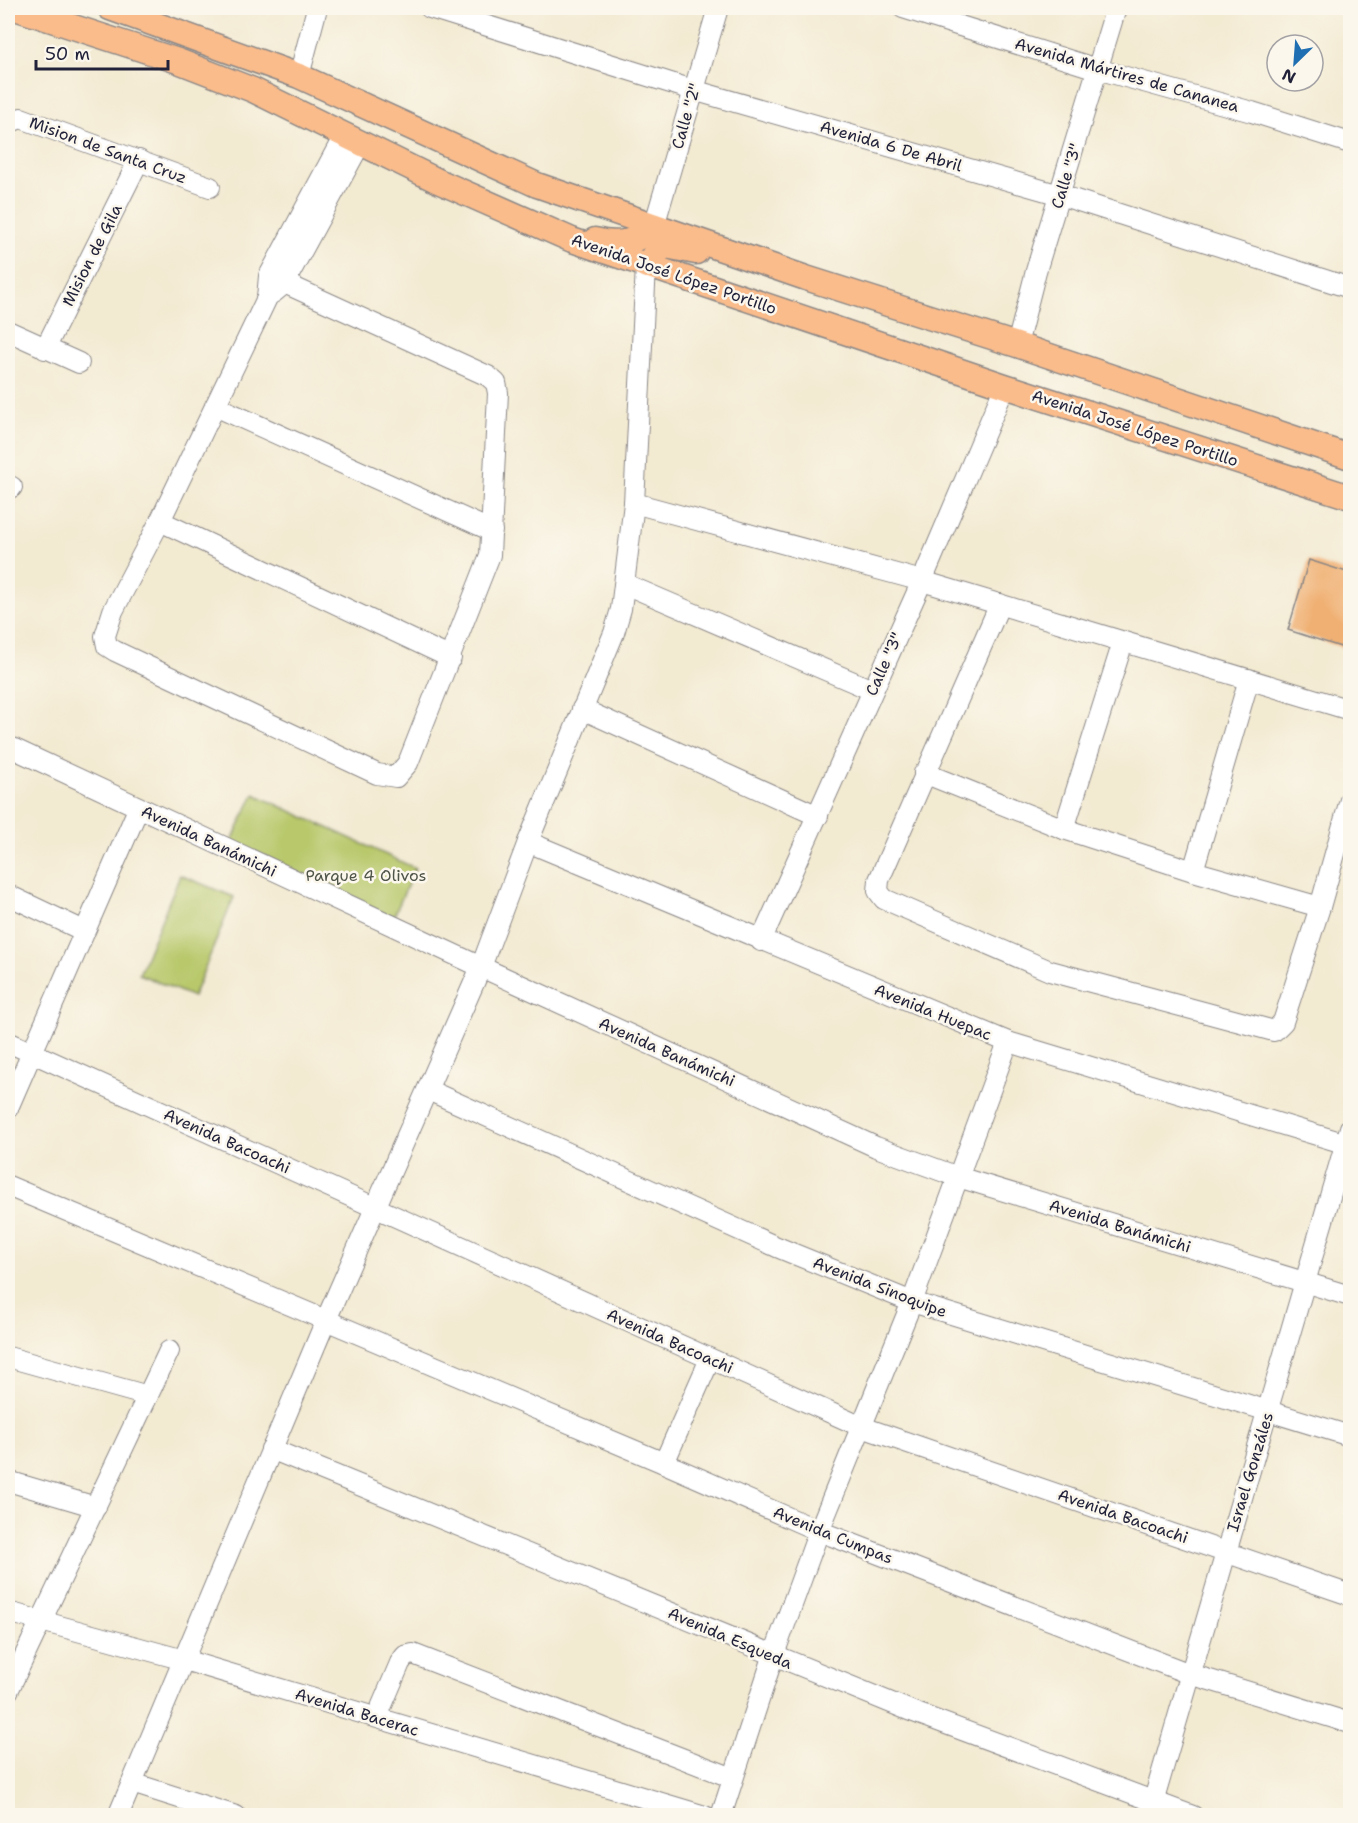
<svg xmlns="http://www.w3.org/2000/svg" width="1358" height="1823" font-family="'Shantell Sans',sans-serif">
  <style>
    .green { fill: #b8c86a; stroke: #6d7552; stroke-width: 1.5 }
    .building { fill: #f0b073 }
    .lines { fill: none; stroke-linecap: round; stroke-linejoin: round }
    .minor-casing { stroke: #8a8686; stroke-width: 22 }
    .major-casing { stroke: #8a8686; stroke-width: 27 }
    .minor { stroke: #fff; stroke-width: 20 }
    .major { stroke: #fabc8b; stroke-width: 24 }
    .labels { text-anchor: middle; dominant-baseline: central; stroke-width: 5; stroke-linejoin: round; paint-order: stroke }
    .street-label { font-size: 16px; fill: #22223b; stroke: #fbf7ec }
    .park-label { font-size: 16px; fill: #4f5449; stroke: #fbf7ec }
  </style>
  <rect width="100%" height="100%" fill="#fbf7ec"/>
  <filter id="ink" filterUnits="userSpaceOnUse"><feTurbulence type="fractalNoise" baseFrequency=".0167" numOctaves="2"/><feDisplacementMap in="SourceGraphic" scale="12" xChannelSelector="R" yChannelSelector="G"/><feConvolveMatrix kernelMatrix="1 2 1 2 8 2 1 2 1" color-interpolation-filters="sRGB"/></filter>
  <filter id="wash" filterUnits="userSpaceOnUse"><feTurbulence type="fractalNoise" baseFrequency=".008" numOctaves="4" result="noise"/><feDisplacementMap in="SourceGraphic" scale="24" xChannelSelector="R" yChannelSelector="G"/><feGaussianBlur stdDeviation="1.35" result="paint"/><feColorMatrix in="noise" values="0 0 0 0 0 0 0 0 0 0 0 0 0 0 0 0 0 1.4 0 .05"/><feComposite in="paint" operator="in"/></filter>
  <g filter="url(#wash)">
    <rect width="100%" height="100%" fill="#f3ead2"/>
    <g class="green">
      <polygon points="254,794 415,868 393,918 231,843"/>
      <polygon points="180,875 234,897 193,997 139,974"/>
    </g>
    <g id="blocks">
      <polygon class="building" points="1309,560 1350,573 1350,650 1288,630"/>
    </g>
  </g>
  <g filter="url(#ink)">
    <use href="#blocks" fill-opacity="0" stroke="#8a8686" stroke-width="1.5"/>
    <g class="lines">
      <g class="minor-casing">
        <g id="minor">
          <polyline points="430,8 693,90 1060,195 1350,288"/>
          <polyline points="903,8 1097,69 1252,112 1350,143"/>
          <polyline points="299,76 317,8"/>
          <polyline points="8,123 21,118 210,187"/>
          <polyline points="654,226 718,8"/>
          <polyline points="269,276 488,376 496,383 498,393 490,555 408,763 396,777 377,774 115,651 107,646 105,636 113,611 160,521 267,298 269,276 345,134"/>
          <polyline points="273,293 284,284 361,142"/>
          <polyline points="8,331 79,363"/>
          <polyline points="1017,345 1036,271 1116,8"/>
          <polyline points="45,349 139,160"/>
          <polyline points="215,406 492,531"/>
          <polyline points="8,485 12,487"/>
          <polyline points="634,503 922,581 1350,710"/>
          <polyline points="160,521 451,658"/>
          <polyline points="625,584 872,690"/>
          <polyline points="1000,604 879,880 878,891 884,899 1050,971 1274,1031 1283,1022 1320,907 1350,800"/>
          <polyline points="582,709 818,816"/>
          <polyline points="8,746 481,967 876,1147 958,1177 1350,1296"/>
          <polyline points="924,773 1064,829 1193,871 1320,907"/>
          <polyline points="1064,829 1123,642"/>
          <polyline points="528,842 1008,1042 1350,1145"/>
          <polyline points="1193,871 1249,679"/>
          <polyline points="8,895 84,931"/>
          <polyline points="761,941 922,581 1005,386"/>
          <polyline points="8,1042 862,1427 1350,1595"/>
          <polyline points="428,1090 777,1247 912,1302 1350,1436"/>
          <polyline points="8,1108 138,809"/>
          <polyline points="8,1186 664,1463 819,1531 1190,1674 1350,1723"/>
          <polyline points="8,1357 148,1396"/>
          <polyline points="271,1449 911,1711 1193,1816"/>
          <polyline points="664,1463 710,1359"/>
          <polyline points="8,1481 96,1507"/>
          <polyline points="8,1612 184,1660 705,1816"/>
          <polyline points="8,1691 169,1351"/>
          <polyline points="377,1717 400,1663 405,1656 413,1654 733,1778"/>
          <polyline points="132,1783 236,1816"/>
          <polyline points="1150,1813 1350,1128"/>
          <polyline points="118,1816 326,1320 481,967 528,842 614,633 621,609 634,503 646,266"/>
          <polyline points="721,1816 773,1657 819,1531 912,1302 1008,1042"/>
        </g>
      </g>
      <g class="major-casing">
        <g id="major">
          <polyline points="15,8 178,61 253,90 438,181 572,240 1005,386 1350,497"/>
          <polyline points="110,8 299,76 537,185 806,278 1017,345 1350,457"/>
          <path d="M595,240C616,246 639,243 654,226"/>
          <polyline points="646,266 655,253 666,246 696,252"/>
        </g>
      </g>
      <use href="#minor" class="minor"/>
      <use href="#major" class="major"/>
    </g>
  </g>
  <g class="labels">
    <g class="street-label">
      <text transform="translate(1127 75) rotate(16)">Avenida Mártires de Cananea</text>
      <text transform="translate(686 116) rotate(-74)">Calle "2"</text>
      <text transform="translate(891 146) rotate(16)">Avenida 6 De Abril</text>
      <text transform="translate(108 150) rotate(20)">Mision de Santa Cruz</text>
      <text transform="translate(1066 176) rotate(-73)">Calle "3"</text>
      <text transform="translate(92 255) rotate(-63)">Mision de Gila</text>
      <text transform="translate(674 274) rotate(19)">Avenida José López Portillo</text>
      <text transform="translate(1135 428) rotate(18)">Avenida José López Portillo</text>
      <text transform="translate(884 664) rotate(-66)">Calle "3"</text>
      <text transform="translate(209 841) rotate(25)">Avenida Banámichi</text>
      <text transform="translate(933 1012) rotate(22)">Avenida Huepac</text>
      <text transform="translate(667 1052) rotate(24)">Avenida Banámichi</text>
      <text transform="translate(227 1141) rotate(24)">Avenida Bacoachi</text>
      <text transform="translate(1120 1226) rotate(17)">Avenida Banámichi</text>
      <text transform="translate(880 1287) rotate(21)">Avenida Sinoquipe</text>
      <text transform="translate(670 1341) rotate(24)">Avenida Bacoachi</text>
      <text transform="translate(1250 1472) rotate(-73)">Israel Gonzáles</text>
      <text transform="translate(1123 1516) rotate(19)">Avenida Bacoachi</text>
      <text transform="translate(833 1535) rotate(22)">Avenida Cumpas</text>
      <text transform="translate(730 1638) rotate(23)">Avenida Esqueda</text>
      <text transform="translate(357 1712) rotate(17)">Avenida Bacerac</text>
    </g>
    <g class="park-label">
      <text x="366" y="875">Parque 4 Olivos</text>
    </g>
  </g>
  <rect width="1358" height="1823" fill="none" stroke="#fbf7ec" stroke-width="30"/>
  <g transform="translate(1295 63) rotate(205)"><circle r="28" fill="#fbf7ec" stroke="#a4a2a5" stroke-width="1.5"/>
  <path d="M0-4.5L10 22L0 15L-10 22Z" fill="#1f6fb2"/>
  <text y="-9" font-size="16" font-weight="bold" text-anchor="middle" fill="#22223b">N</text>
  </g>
  <path d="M36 60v9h132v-9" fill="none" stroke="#22223b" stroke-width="3"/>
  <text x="45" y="60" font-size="18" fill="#22223b" stroke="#fbf7ec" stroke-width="4.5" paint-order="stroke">50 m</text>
</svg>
